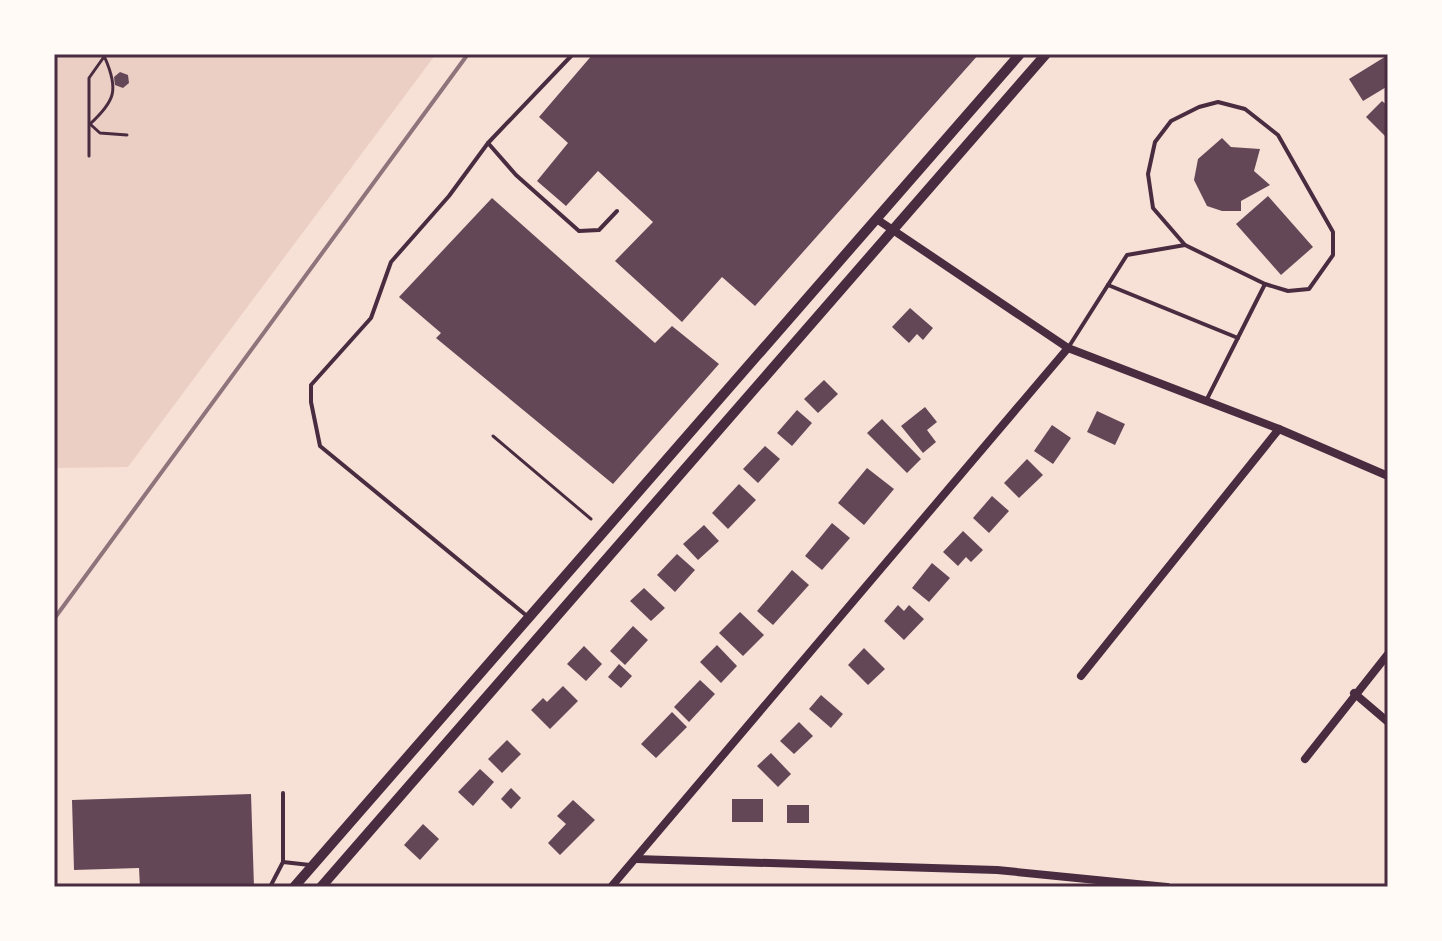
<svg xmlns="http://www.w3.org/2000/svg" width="1442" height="941" font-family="'Roboto Condensed',sans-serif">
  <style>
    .green { fill: #ebcfc5 }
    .building { fill: #644757 }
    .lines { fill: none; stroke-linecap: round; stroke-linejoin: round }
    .path { stroke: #4a2c40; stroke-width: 3 }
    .service { stroke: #4a2c40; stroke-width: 4 }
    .minor { stroke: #4a2c40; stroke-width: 8 }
    .tertiary { stroke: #4a2c40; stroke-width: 10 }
    .rail { stroke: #8f747c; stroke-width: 4 }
    .neatline { fill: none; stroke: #4a2c40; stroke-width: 3 }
  </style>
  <rect width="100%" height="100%" fill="#f7e1d7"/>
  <polygon class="green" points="54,54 436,54 128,467 54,468"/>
  <g class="building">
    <polygon points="593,54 979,54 755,306 722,277 682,322 615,261 653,222 598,171 566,206 537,181 568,143 539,117"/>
    <polygon points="1388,55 1388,86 1363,101 1349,79"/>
    <polygon points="120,72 128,75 129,83 123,88 115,85 114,77"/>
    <polygon points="1382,101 1388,106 1388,139 1366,117"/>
    <polygon points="1222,138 1231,147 1260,149 1254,171 1270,185 1241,201 1241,211 1222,211 1207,206 1194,180 1198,159"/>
    <polygon points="1268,196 1313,247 1281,275 1236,224"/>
    <polygon points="492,198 655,343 672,326 719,364 613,484 436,338 441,333 399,297"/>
    <polygon points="910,308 933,328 923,340 917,334 909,343 892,327"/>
    <polygon points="824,380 838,394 818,413 804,399"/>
    <polygon points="925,407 937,422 927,430 936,442 923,453 901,426"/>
    <polygon points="797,410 812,423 792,446 777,433"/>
    <polygon points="1097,411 1125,424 1115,445 1087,432"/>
    <polygon points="882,419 921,459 907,473 867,433"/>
    <polygon points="1052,425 1071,438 1053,464 1034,451"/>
    <polygon points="765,446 780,459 758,483 743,469"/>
    <polygon points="1027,459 1043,475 1019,498 1004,483"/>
    <polygon points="867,468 894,489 864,525 838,503"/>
    <polygon points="739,484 756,500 728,529 712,513"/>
    <polygon points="992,496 1009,511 989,533 973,518"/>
    <polygon points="832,523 850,538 822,570 805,556"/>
    <polygon points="704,525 719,541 698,560 683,544"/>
    <polygon points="963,531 983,550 971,562 966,557 958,566 943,552"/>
    <polygon points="677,554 695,570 675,592 657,575"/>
    <polygon points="932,563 950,578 929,602 912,588"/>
    <polygon points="792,570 809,585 773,625 757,611"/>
    <polygon points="644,588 665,608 651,621 630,601"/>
    <polygon points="898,605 904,611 909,605 924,619 904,640 884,621"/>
    <polygon points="740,612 764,635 743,656 719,633"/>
    <polygon points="633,626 648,640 625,665 610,651"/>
    <polygon points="717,645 737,666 721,683 700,662"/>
    <polygon points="584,646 602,664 586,681 567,664"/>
    <polygon points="864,648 885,669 868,685 848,665"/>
    <polygon points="619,664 632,676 621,688 608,677"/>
    <polygon points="700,680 715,694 689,722 674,707"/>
    <polygon points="563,686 578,701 550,729 531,710 543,698 547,702"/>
    <polygon points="821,695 843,714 831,728 809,709"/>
    <polygon points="672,712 687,727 656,758 641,744"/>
    <polygon points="799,722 813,736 794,754 780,741"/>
    <polygon points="507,740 521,754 502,773 488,759"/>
    <polygon points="771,753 791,774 778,787 757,766"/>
    <polygon points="480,769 494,782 473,806 458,792"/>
    <polygon points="511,788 521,798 511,809 501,799"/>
    <polygon points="251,794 254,887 140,887 139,868 74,870 72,800"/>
    <rect x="732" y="799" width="31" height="23"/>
    <polygon points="573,800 595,820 560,855 548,843 566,824 557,816"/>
    <rect x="787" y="805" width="22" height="18"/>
    <polygon points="423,824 439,839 420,860 404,845"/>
  </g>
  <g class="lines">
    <g class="path">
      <path d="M105,58C119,90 115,101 90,124L100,133L127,135"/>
      <polyline points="89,156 89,78 106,54"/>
      <polyline points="493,436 591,519"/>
    </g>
    <g class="service">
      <polyline points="573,54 488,143 516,175 579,231 599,230 617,211"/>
      <polygon points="1218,102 1245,109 1278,135 1333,232 1333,255 1309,289 1288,291 1265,284 1185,245 1153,208 1148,174 1155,142 1171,121 1199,107"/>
      <polyline points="488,143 449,196 391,262 371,318 311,385 311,402 320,446 527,616"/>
      <polyline points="1108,285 1238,338"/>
      <polyline points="1068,348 1127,255 1185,245"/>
      <polyline points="1207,399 1265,284"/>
      <polyline points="283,862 283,793"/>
      <polyline points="270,887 283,862 310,865"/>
    </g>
    <g class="minor">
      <polyline points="878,220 1068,348 1279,429 1388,476"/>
      <polyline points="1081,676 1279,429"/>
      <polyline points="1354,693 1388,722"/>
      <polyline points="1305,759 1388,654"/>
      <polyline points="636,859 997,870 1167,887"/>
      <polyline points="611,887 1068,348"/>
    </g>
    <g class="tertiary">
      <polyline points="294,887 1020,54"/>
      <polyline points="321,887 1046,54"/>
    </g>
    <polyline class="rail" points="54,619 468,54"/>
  </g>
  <rect width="1442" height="941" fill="none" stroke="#fffaf5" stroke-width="112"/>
  <rect x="56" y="56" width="1330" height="829" class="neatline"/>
</svg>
